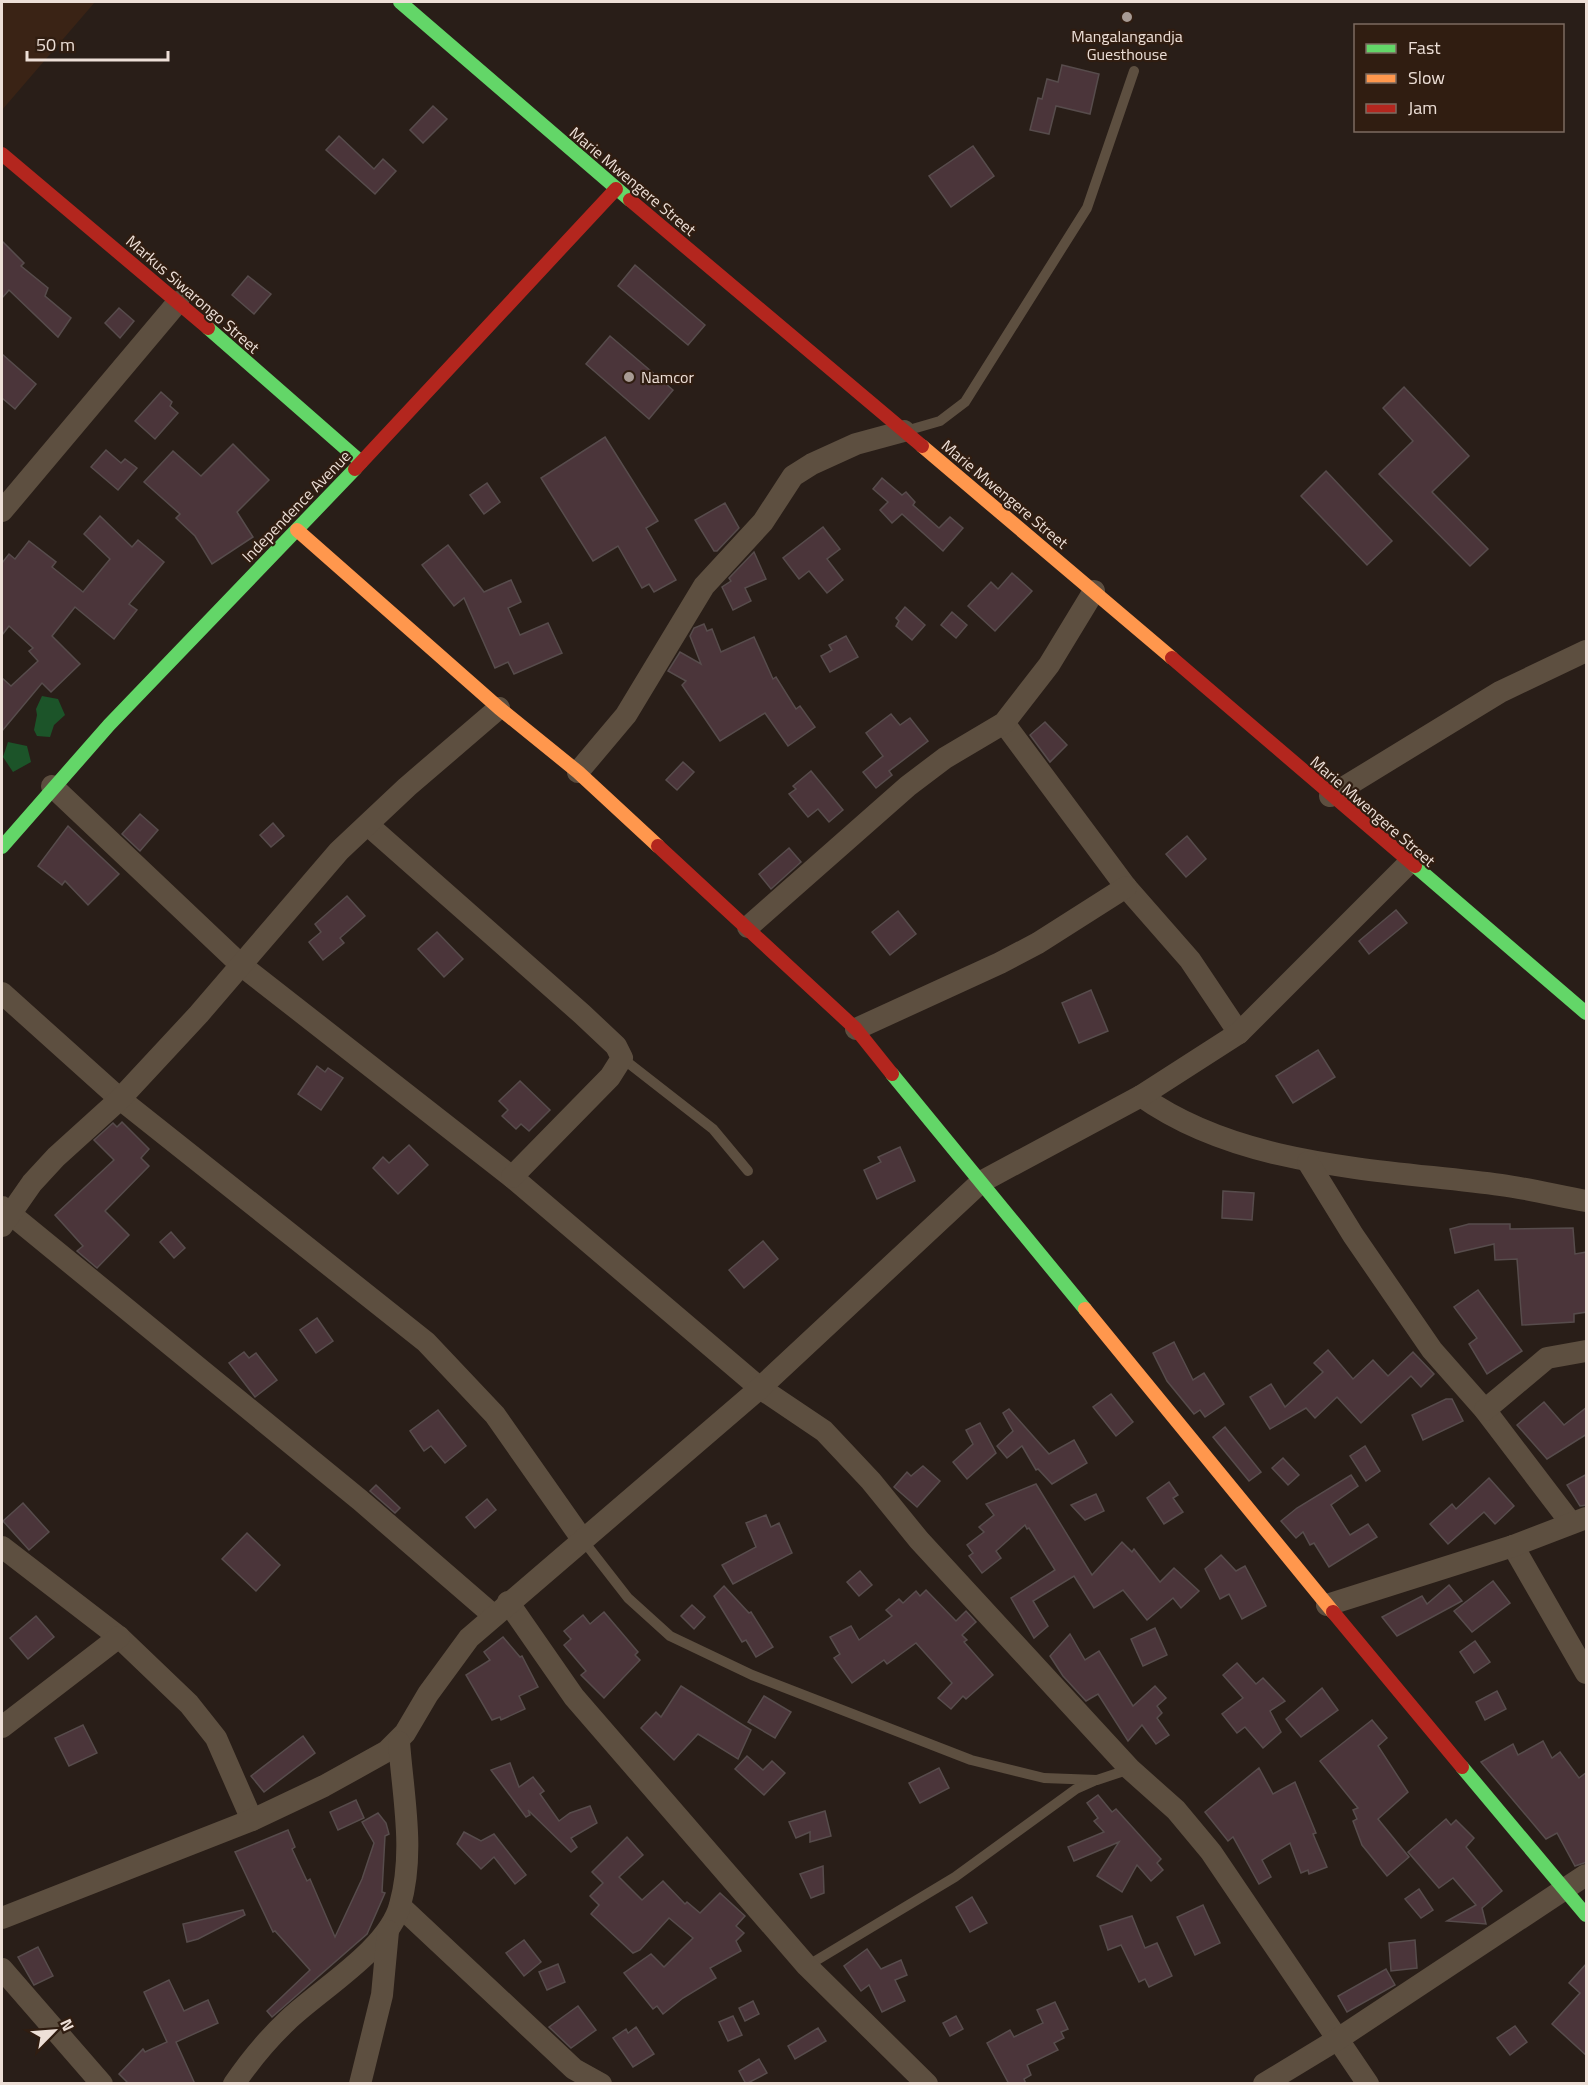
<svg xmlns="http://www.w3.org/2000/svg" width="1588" height="2085" font-family="'Titillium Web',sans-serif">
  <style>
    .built { fill: #3a2315 }
    .forest { fill: #1c5429 }
    .building { fill: #4b353a; stroke: #574c4c; stroke-width: 1.5 }
    .lines { fill: none; stroke-linecap: round; stroke-linejoin: round }
    .lane { stroke: #5d4f40; stroke-width: 10 }
    .street { stroke: #5d4f40; stroke-width: 22 }
    .fast { stroke: #63d668; stroke-width: 14 }
    .slow { stroke: #ff974d; stroke-width: 14 }
    .jam { stroke: #b3261e; stroke-width: 14 }
    .poi-dot { fill: #a89b94; stroke: #301d11; stroke-width: 2 }
    .labels { text-anchor: middle; dominant-baseline: central; stroke-width: 4.5; stroke-linejoin: round; paint-order: stroke }
    .poi-label { font-size: 16px; fill: #eddfd7; stroke: #301d11 }
    .street-label { font-size: 16px; fill: #eddfd7; stroke: #301d11 }
  </style>
  <rect width="100%" height="100%" fill="#291e18"/>
  <polygon class="built" points="2,2 95,2 2,110"/>
  <g class="forest">
    <polygon points="42,696 58,699 65,715 54,725 50,737 37,736 34,730 37,715 36,709"/>
    <polygon points="8,742 27,746 31,762 13,772 3,757"/>
  </g>
  <g class="building">
    <polygon points="1062,65 1099,74 1090,114 1056,106 1049,134 1030,130 1038,98 1042,99 1047,79 1058,82"/>
    <polygon points="433,106 447,119 423,143 410,130"/>
    <polygon points="339,136 374,169 383,159 396,171 375,194 326,150"/>
    <polygon points="973,146 994,176 951,207 929,176"/>
    <polygon points="2,241 24,263 21,266 48,288 45,296 71,318 58,337 9,290 2,298"/>
    <polygon points="635,265 705,325 688,345 618,286"/>
    <polygon points="248,276 271,294 254,314 232,295"/>
    <polygon points="119,308 134,321 120,338 105,323"/>
    <polygon points="610,336 673,390 649,419 586,364"/>
    <polygon points="2,354 36,384 15,409 2,398"/>
    <polygon points="1404,387 1469,456 1432,492 1488,549 1470,566 1379,474 1413,441 1383,408"/>
    <polygon points="161,392 172,402 170,406 178,413 155,439 135,421"/>
    <polygon points="605,437 658,521 646,528 676,580 654,592 649,584 642,588 618,546 593,561 541,478"/>
    <polygon points="233,444 269,480 237,512 253,537 212,564 195,536 176,518 180,514 144,482 173,451 201,476"/>
    <polygon points="106,450 121,463 125,459 137,468 118,490 91,467"/>
    <polygon points="1326,471 1392,541 1367,565 1301,496"/>
    <polygon points="882,478 902,495 906,492 915,502 913,505 939,528 950,517 963,528 943,551 902,514 892,523 880,510 888,502 873,489"/>
    <polygon points="487,483 500,502 484,514 470,495"/>
    <polygon points="725,503 739,528 717,551 714,551 695,520"/>
    <polygon points="100,516 132,547 138,540 164,562 129,604 137,610 114,639 75,607 52,636 80,664 51,692 42,683 2,731 2,678 11,686 38,661 29,651 33,648 9,626 2,635 2,563 9,554 15,559 29,541 56,562 52,567 83,592 110,559 84,534"/>
    <polygon points="823,527 840,549 827,559 843,580 827,593 809,571 799,579 783,558"/>
    <polygon points="448,545 484,592 511,580 521,602 508,608 520,635 548,623 562,653 514,674 508,662 495,668 464,598 454,606 422,565"/>
    <polygon points="754,552 766,579 745,588 751,601 733,610 722,587 731,581 729,578"/>
    <polygon points="1012,573 1032,591 995,631 968,606 991,582 998,589"/>
    <polygon points="905,607 925,625 912,640 896,626 899,621 896,618"/>
    <polygon points="952,612 967,625 956,638 941,625"/>
    <polygon points="704,624 707,631 712,629 721,652 754,637 773,679 776,677 796,709 800,706 815,727 788,746 765,713 720,741 682,685 686,681 668,671 680,652 701,664 690,636 694,628"/>
    <polygon points="846,636 858,657 830,672 821,656 832,650 829,645"/>
    <polygon points="891,714 900,725 910,718 928,741 889,771 892,775 876,788 863,772 883,756 866,733"/>
    <polygon points="1045,722 1067,745 1050,762 1030,735"/>
    <polygon points="683,762 694,772 677,790 666,780"/>
    <polygon points="811,771 843,810 829,822 818,809 808,817 789,794 796,789 793,786"/>
    <polygon points="140,814 158,830 140,851 122,834"/>
    <polygon points="273,823 284,836 271,847 260,835"/>
    <polygon points="68,826 119,874 88,905 65,881 62,885 38,866"/>
    <polygon points="1187,836 1206,859 1186,877 1166,854"/>
    <polygon points="789,848 801,862 771,889 759,874"/>
    <polygon points="347,896 365,916 340,938 344,943 323,960 309,942 321,932 315,924"/>
    <polygon points="1396,910 1407,923 1369,954 1359,941"/>
    <polygon points="898,911 916,934 890,955 872,932"/>
    <polygon points="437,932 463,959 444,977 418,949"/>
    <polygon points="1091,990 1108,1031 1079,1043 1062,1003"/>
    <polygon points="1318,1050 1335,1077 1293,1103 1276,1076"/>
    <polygon points="317,1066 325,1072 328,1068 343,1078 321,1110 298,1094"/>
    <polygon points="520,1081 550,1110 529,1131 521,1124 516,1129 502,1116 508,1110 499,1101"/>
    <polygon points="122,1122 149,1149 141,1158 149,1166 105,1211 129,1235 97,1268 77,1251 83,1246 55,1215 114,1160 94,1140 113,1123 117,1127"/>
    <polygon points="409,1145 428,1165 398,1194 373,1168 383,1157 389,1163"/>
    <polygon points="900,1147 915,1181 877,1199 864,1170 881,1162 878,1157"/>
    <polygon points="1223,1191 1254,1193 1252,1220 1222,1218"/>
    <polygon points="1469,1224 1510,1224 1510,1229 1573,1228 1575,1254 1587,1252 1587,1312 1574,1314 1574,1322 1522,1325 1517,1259 1495,1260 1494,1244 1455,1253 1450,1229"/>
    <polygon points="171,1232 185,1248 174,1258 160,1242"/>
    <polygon points="763,1241 778,1259 744,1288 729,1270"/>
    <polygon points="1478,1290 1522,1351 1487,1374 1469,1344 1477,1338 1454,1307"/>
    <polygon points="317,1318 333,1341 316,1353 300,1330"/>
    <polygon points="1174,1342 1193,1380 1204,1373 1224,1404 1205,1417 1200,1410 1194,1414 1167,1381 1153,1353"/>
    <polygon points="1328,1350 1353,1379 1373,1360 1388,1376 1413,1352 1434,1374 1421,1387 1411,1376 1361,1423 1337,1397 1315,1418 1306,1408 1270,1429 1250,1397 1271,1384 1285,1407 1323,1372 1314,1363"/>
    <polygon points="244,1352 249,1358 256,1353 277,1380 255,1397 229,1363"/>
    <polygon points="1111,1394 1133,1422 1116,1436 1093,1407"/>
    <polygon points="1446,1399 1452,1399 1463,1421 1423,1440 1412,1415"/>
    <polygon points="1544,1402 1564,1425 1587,1407 1587,1434 1547,1459 1517,1425"/>
    <polygon points="1009,1409 1049,1454 1074,1440 1087,1463 1052,1484 1038,1469 1036,1470 1022,1446 1007,1458 997,1446 1013,1431 1003,1413"/>
    <polygon points="438,1410 466,1446 445,1463 431,1446 424,1451 410,1431"/>
    <polygon points="980,1423 996,1453 967,1479 953,1462 973,1444 966,1430"/>
    <polygon points="1225,1427 1261,1472 1249,1481 1213,1437"/>
    <polygon points="1365,1446 1380,1471 1366,1481 1350,1456"/>
    <polygon points="1283,1458 1299,1475 1288,1485 1272,1468"/>
    <polygon points="923,1466 940,1481 917,1507 894,1487 907,1472 911,1476"/>
    <polygon points="1587,1474 1587,1505 1580,1506 1567,1485"/>
    <polygon points="1351,1475 1358,1486 1331,1505 1350,1535 1368,1524 1377,1537 1329,1567 1314,1543 1310,1545 1303,1532 1296,1538 1281,1521 1297,1508"/>
    <polygon points="1489,1478 1514,1506 1495,1524 1484,1512 1448,1544 1430,1524 1452,1504 1456,1509"/>
    <polygon points="1169,1482 1178,1495 1173,1498 1183,1512 1164,1524 1147,1498"/>
    <polygon points="1036,1484 1092,1575 1122,1542 1132,1552 1134,1549 1160,1582 1174,1568 1199,1591 1181,1608 1173,1598 1147,1620 1123,1590 1094,1608 1074,1576 1033,1601 1048,1626 1034,1638 1011,1598 1055,1570 1029,1528 1027,1529 1025,1525 996,1551 1001,1558 982,1573 969,1556 973,1553 967,1545 984,1532 979,1527 994,1515 986,1504"/>
    <polygon points="376,1485 400,1508 395,1513 370,1491"/>
    <polygon points="1096,1494 1104,1511 1085,1520 1071,1505"/>
    <polygon points="487,1499 496,1510 475,1528 466,1517"/>
    <polygon points="23,1503 49,1532 29,1550 3,1521"/>
    <polygon points="766,1515 771,1527 779,1523 792,1553 733,1584 722,1565 756,1547 746,1523"/>
    <polygon points="247,1533 280,1565 256,1591 222,1559"/>
    <polygon points="1221,1555 1236,1571 1245,1566 1266,1606 1242,1619 1229,1594 1220,1599 1205,1569"/>
    <polygon points="860,1571 872,1585 859,1596 847,1582"/>
    <polygon points="1493,1581 1510,1603 1472,1632 1454,1611"/>
    <polygon points="1449,1585 1462,1601 1397,1636 1382,1617 1422,1596 1427,1604"/>
    <polygon points="724,1586 749,1613 751,1612 773,1647 756,1657 746,1640 742,1642 714,1596"/>
    <polygon points="926,1590 956,1621 966,1611 976,1622 962,1635 967,1640 964,1642 993,1675 966,1699 963,1696 951,1709 938,1698 952,1683 916,1643 887,1664 884,1660 852,1683 834,1658 840,1654 830,1637 851,1626 859,1640 892,1616 886,1610 899,1599 903,1603 916,1591 920,1596"/>
    <polygon points="692,1605 705,1617 694,1629 681,1616"/>
    <polygon points="604,1612 638,1652 635,1655 640,1660 604,1698 581,1675 586,1671 564,1645 571,1639 564,1631 583,1615 590,1624"/>
    <polygon points="36,1616 54,1637 28,1659 10,1638"/>
    <polygon points="1155,1628 1167,1655 1143,1666 1131,1639"/>
    <polygon points="1070,1634 1085,1660 1099,1651 1133,1706 1155,1686 1166,1698 1157,1706 1162,1713 1157,1718 1169,1735 1156,1744 1142,1725 1128,1741 1098,1694 1086,1701 1063,1676 1050,1656"/>
    <polygon points="503,1637 520,1657 522,1656 538,1687 519,1696 525,1709 501,1720 500,1717 492,1720 466,1675 490,1660 484,1652"/>
    <polygon points="1475,1641 1490,1662 1474,1673 1460,1652"/>
    <polygon points="1237,1663 1256,1684 1263,1678 1285,1701 1270,1711 1281,1732 1263,1748 1245,1727 1237,1733 1222,1714 1243,1698 1223,1675"/>
    <polygon points="681,1686 751,1730 738,1759 698,1734 674,1760 641,1728 656,1712 661,1717"/>
    <polygon points="1322,1688 1338,1710 1301,1737 1286,1719"/>
    <polygon points="1497,1691 1506,1709 1485,1720 1476,1702"/>
    <polygon points="764,1696 791,1712 775,1738 748,1722"/>
    <polygon points="1372,1720 1387,1738 1378,1746 1408,1792 1378,1819 1409,1857 1387,1876 1362,1845 1353,1821 1357,1819 1353,1810 1358,1808 1320,1761"/>
    <polygon points="83,1725 97,1753 69,1766 55,1738"/>
    <polygon points="303,1736 315,1753 264,1792 251,1776"/>
    <polygon points="1543,1741 1552,1758 1560,1752 1579,1778 1587,1772 1587,1862 1575,1866 1557,1833 1546,1839 1481,1762 1513,1744 1518,1755"/>
    <polygon points="747,1756 763,1770 772,1761 785,1773 764,1795 735,1769"/>
    <polygon points="510,1763 519,1787 533,1777 544,1791 540,1794 559,1821 570,1813 590,1806 597,1823 571,1838 577,1847 571,1852 528,1810 530,1815 526,1817 491,1770"/>
    <polygon points="939,1768 949,1788 920,1803 909,1783"/>
    <polygon points="1259,1768 1273,1794 1295,1782 1316,1833 1313,1834 1327,1867 1309,1874 1308,1870 1301,1873 1290,1843 1262,1860 1271,1877 1259,1884 1233,1837 1228,1841 1205,1812"/>
    <polygon points="1098,1795 1112,1812 1116,1809 1161,1859 1157,1863 1163,1870 1151,1881 1137,1865 1122,1892 1097,1876 1119,1842 1074,1861 1068,1847 1104,1832 1094,1821 1098,1818 1087,1803"/>
    <polygon points="356,1800 364,1818 338,1830 330,1812"/>
    <polygon points="825,1811 831,1836 810,1842 810,1832 796,1838 789,1822"/>
    <polygon points="378,1813 386,1823 389,1834 385,1836 382,1892 385,1893 367,1934 272,2017 267,2011 310,1970 275,1931 273,1932 235,1852 288,1830 295,1847 292,1849 307,1881 310,1879 335,1937 362,1879 374,1843 362,1822"/>
    <polygon points="1446,1819 1451,1825 1456,1820 1474,1838 1466,1847 1502,1891 1482,1908 1486,1924 1447,1921 1476,1905 1453,1878 1439,1888 1408,1852"/>
    <polygon points="464,1832 481,1841 494,1834 526,1875 515,1884 494,1857 481,1869 457,1844"/>
    <polygon points="627,1837 643,1855 619,1877 642,1900 663,1881 685,1904 687,1902 700,1913 720,1893 745,1916 736,1926 744,1933 736,1941 741,1951 710,1968 716,1978 683,1998 663,2014 657,2006 653,2009 624,1973 651,1954 664,1967 693,1938 669,1918 640,1950 633,1953 591,1914 599,1905 590,1896 603,1883 592,1872"/>
    <polygon points="823,1866 824,1893 811,1898 800,1874"/>
    <polygon points="1419,1889 1433,1910 1421,1918 1405,1899"/>
    <polygon points="972,1897 987,1923 970,1932 956,1907"/>
    <polygon points="1203,1905 1220,1943 1195,1955 1177,1917"/>
    <polygon points="243,1910 245,1915 198,1939 187,1942 183,1924"/>
    <polygon points="1132,1916 1145,1948 1157,1943 1172,1976 1149,1987 1145,1979 1139,1982 1121,1945 1108,1950 1100,1926"/>
    <polygon points="524,1940 541,1962 524,1976 506,1953"/>
    <polygon points="1415,1940 1417,1968 1391,1971 1389,1943"/>
    <polygon points="38,1947 53,1976 34,1985 18,1957"/>
    <polygon points="867,1949 881,1969 901,1960 907,1975 895,1980 905,2001 882,2012 869,1985 861,1991 844,1966"/>
    <polygon points="1587,1963 1587,2056 1552,2024 1580,1993 1569,1983"/>
    <polygon points="558,1964 565,1982 547,1990 539,1972"/>
    <polygon points="1386,1969 1395,1985 1347,2012 1338,1996"/>
    <polygon points="169,1980 184,2011 208,2000 218,2023 176,2042 195,2084 129,2084 119,2074 143,2049 145,2052 167,2042 144,1992"/>
    <polygon points="753,2001 759,2014 745,2021 739,2008"/>
    <polygon points="1055,2002 1068,2029 1061,2032 1064,2038 1054,2043 1058,2050 1027,2065 1031,2075 1024,2079 1026,2084 1009,2084 987,2043 1010,2030 1014,2037 1043,2023 1037,2010"/>
    <polygon points="578,2006 596,2030 571,2048 549,2027"/>
    <polygon points="733,2016 742,2035 728,2041 719,2022"/>
    <polygon points="956,2016 963,2029 950,2036 943,2023"/>
    <polygon points="1515,2026 1527,2042 1510,2055 1497,2038"/>
    <polygon points="636,2027 654,2054 633,2067 613,2038 626,2029 628,2033"/>
    <polygon points="818,2028 826,2041 795,2059 788,2046"/>
    <polygon points="759,2059 767,2073 746,2084 739,2071"/>
  </g>
  <g class="lines">
    <g class="lane">
      <polyline points="909,430 940,421 965,402 1087,208 1134,71"/>
      <polyline points="622,1058 713,1129 748,1171"/>
      <polyline points="582,1539 628,1598 670,1636 752,1675 971,1760 1044,1778 1097,1780 1130,1769"/>
      <polyline points="807,1966 955,1877 1076,1789 1094,1781"/>
    </g>
    <g class="street">
      <polyline points="2,511 178,302"/>
      <polyline points="1004,723 1126,887 1190,960 1239,1033"/>
      <polyline points="578,772 626,715 704,586 763,522 793,476 812,464 856,444 904,431"/>
      <polyline points="52,786 241,965 512,1177 760,1388 824,1431 871,1481 919,1540 1130,1769 1176,1810 1211,1852 1368,2084"/>
      <polyline points="1330,796 1500,692 1586,651"/>
      <polyline points="368,825 582,1014 616,1046 622,1058 610,1077 512,1177"/>
      <polyline points="748,927 908,786 945,758 1004,723 1049,665 1094,591"/>
      <polyline points="2,993 120,1099 426,1342 495,1415 582,1539"/>
      <polyline points="856,1029 1000,963 1038,943 1126,887"/>
      <path d="M1141,1096C1242,1168 1382,1169 1501,1185C1530,1189 1558,1196 1586,1201"/>
      <polyline points="1308,1162 1353,1235 1432,1350 1485,1410 1571,1523"/>
      <polyline points="2,1207 360,1500 493,1615"/>
      <polyline points="2,1226 32,1183 56,1157 120,1099 199,1014 339,851 407,787 499,708"/>
      <polyline points="1485,1410 1547,1358 1586,1351"/>
      <polyline points="1513,1546 1586,1673"/>
      <polyline points="2,1547 119,1637 189,1704 216,1738 252,1820"/>
      <polyline points="508,1602 574,1697 807,1966 927,2084"/>
      <polyline points="1327,1605 1513,1546 1586,1518"/>
      <polyline points="2,1727 119,1637"/>
      <polyline points="400,1906 574,2069 601,2084"/>
      <polyline points="2,1918 252,1820 324,1786 387,1751 405,1733 428,1694 469,1638 760,1388 981,1182 1141,1096 1239,1033 1409,863"/>
      <polyline points="2,1969 102,2084"/>
      <path d="M234,2084C249,2062 268,2039 287,2021C319,1990 389,1949 400,1905C415,1852 403,1796 399,1742"/>
      <polyline points="360,2084 382,1995 388,1931"/>
      <polyline points="1264,2084 1338,2039 1586,1875"/>
    </g>
    <g class="fast">
      <polyline points="400,2 630,200"/>
      <polyline points="208,328 361,462"/>
      <polyline points="2,847 109,725 355,469"/>
      <polyline points="1415,866 1586,1013"/>
      <polyline points="892,1074 1085,1309"/>
      <polyline points="1462,1767 1586,1915"/>
    </g>
    <g class="slow">
      <polyline points="922,446 1172,658"/>
      <polyline points="297,530 499,708 578,772 658,846"/>
      <polyline points="1085,1309 1333,1612"/>
    </g>
    <g class="jam">
      <polyline points="2,154 208,328"/>
      <polyline points="630,200 922,446"/>
      <polyline points="355,469 616,189"/>
      <polyline points="1172,658 1415,866"/>
      <polyline points="658,846 856,1029 892,1074"/>
      <polyline points="1333,1612 1462,1767"/>
    </g>
  </g>
  <g class="poi-dot">
    <circle cx="1127" cy="17" r="6"/>
    <circle cx="629" cy="377" r="6"/>
  </g>
  <g class="labels">
    <g class="poi-label">
      <text x="1127" y="36">Mangalangandja<tspan x="1127" dy="18">Guesthouse</tspan></text>
      <text x="641" y="377" text-anchor="start">Namcor</text>
    </g>
    <g class="street-label">
      <text transform="translate(633 181) rotate(40)">Marie Mwengere Street</text>
      <text transform="translate(193 294) rotate(41)">Markus Siwarongo Street</text>
      <text transform="translate(1005 494) rotate(40)">Marie Mwengere Street</text>
      <text transform="translate(296 506) rotate(-46)">Independence Avenue</text>
      <text transform="translate(1373 811) rotate(41)">Marie Mwengere Street</text>
    </g>
  </g>
  <rect width="1588" height="2085" fill="none" stroke="#eddfd7" stroke-width="6"/>
  <rect x="1354" y="24" width="210" height="108" fill="#301d11" stroke="#7c6b60" stroke-width="1.5"/>
  <rect x="1366" y="44" width="30" height="9" fill="#63d668" stroke="#7c6b60" stroke-width="1.5"/>
  <text x="1408" y="54" font-size="18" fill="#eddfd7">Fast</text>
  <rect x="1366" y="74" width="30" height="9" fill="#ff974d" stroke="#7c6b60" stroke-width="1.5"/>
  <text x="1408" y="84" font-size="18" fill="#eddfd7">Slow</text>
  <rect x="1366" y="104" width="30" height="9" fill="#b3261e" stroke="#7c6b60" stroke-width="1.5"/>
  <text x="1408" y="114" font-size="18" fill="#eddfd7">Jam</text>
  <g transform="translate(54 2031) rotate(65)" stroke="#301d11" stroke-width="4.5" paint-order="stroke">
  <path d="M0-4.5L10 22L0 15L-10 22Z" fill="#eddfd7"/>
  <text y="-9" font-size="16" font-weight="bold" text-anchor="middle" fill="#eddfd7">N</text>
  </g>
  <path d="M27 51v9h141v-9" fill="none" stroke="#eddfd7" stroke-width="3"/>
  <text x="36" y="51" font-size="18" fill="#eddfd7" stroke="#301d11" stroke-width="4.5" paint-order="stroke">50 m</text>
</svg>
